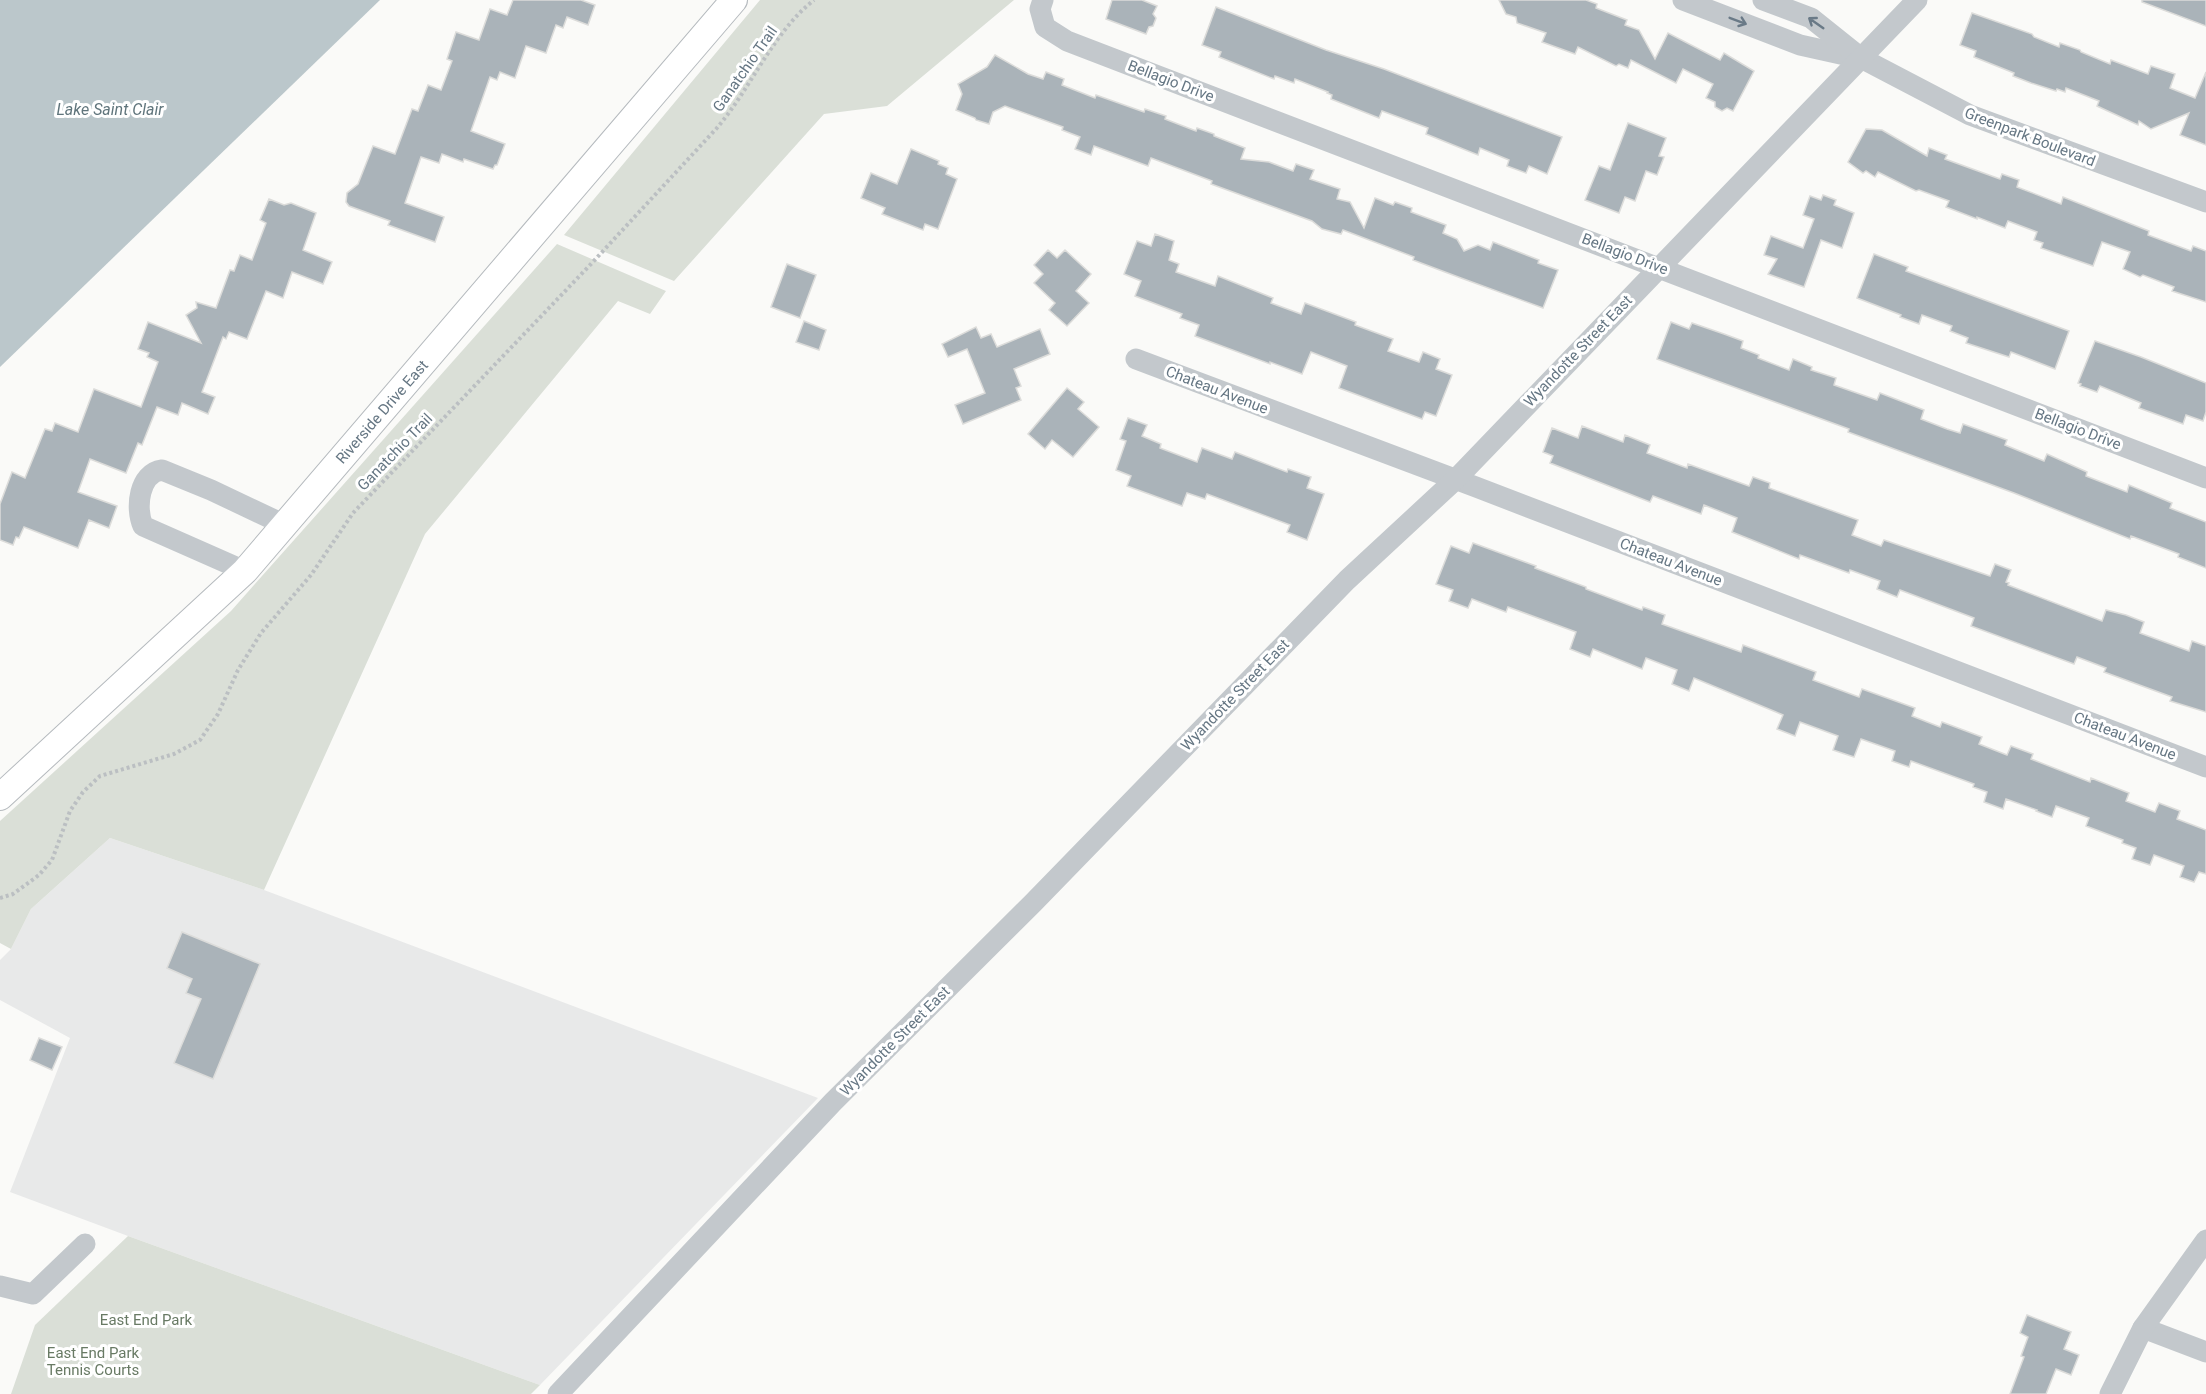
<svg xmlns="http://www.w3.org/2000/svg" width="2206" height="1394" font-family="Roboto,sans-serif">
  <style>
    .built { fill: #e8e9e9 }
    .green { fill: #dadfd7 }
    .water { fill: #bbc7cb }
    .building { fill: #aab3b9; stroke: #dcdcda; stroke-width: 1.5 }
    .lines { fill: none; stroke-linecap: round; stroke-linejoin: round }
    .major-casing { stroke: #b5babe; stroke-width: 28 }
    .path { stroke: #bbbfc2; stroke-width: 4; stroke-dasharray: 3 3; stroke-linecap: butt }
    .minor { stroke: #c3c8cc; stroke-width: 21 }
    .major { stroke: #fff; stroke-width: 26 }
    .oneway { stroke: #6a7a87 }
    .labels { text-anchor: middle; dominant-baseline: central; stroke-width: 6; stroke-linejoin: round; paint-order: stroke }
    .street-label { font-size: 15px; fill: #657683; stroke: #fff }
    .park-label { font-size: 15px; fill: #687a64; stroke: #fff }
    .water-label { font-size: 16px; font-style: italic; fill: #60757c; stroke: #fff }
  </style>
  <rect width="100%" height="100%" fill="#fafaf8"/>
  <polygon class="built" points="110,838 264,890 818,1098 540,1385 128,1236 10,1192 70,1038 0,1000 0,960 11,949 31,909"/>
  <g class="green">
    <polygon points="760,0 1014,0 887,106 824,114 674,281 564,235"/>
    <polygon points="557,244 666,291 650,314 618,301 425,534 264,890 110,838 31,909 11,949 0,943 0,821 231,611"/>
    <polygon points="128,1236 540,1385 531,1394 11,1394 35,1325"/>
  </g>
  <polygon class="water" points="0,0 380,0 0,367"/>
  <g class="building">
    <polygon points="513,0 581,0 595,5 588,25 567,17 563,28 556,25 546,53 526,46 515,78 500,72 497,80 490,77 471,131 505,144 497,165 495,165 493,169 464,159 463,162 442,154 439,163 421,157 405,203 444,217 435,242 388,225 390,221 349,206 346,202 347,193 358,184 373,146 395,154 412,109 418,111 428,85 441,90 452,61 447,59 456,32 479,40 490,9 507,15"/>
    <polygon points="1112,0 1142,0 1157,6 1153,14 1156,18 1153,26 1149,27 1146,34 1106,19"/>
    <polygon points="1499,0 1586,0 1597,4 1596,8 1627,20 1625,25 1639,30 1655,59 1668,33 1720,60 1724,53 1754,71 1733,111 1727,108 1722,111 1715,107 1715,102 1706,98 1713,84 1683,69 1676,83 1631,60 1628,68 1619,64 1616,66 1578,47 1575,54 1542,42 1546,33 1517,23 1516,17 1506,14"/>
    <polygon points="2142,0 2206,0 2206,26 2142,2"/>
    <polygon points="1216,7 1326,50 1384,69 1562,137 1547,174 1529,166 1526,173 1507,166 1509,160 1480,148 1478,155 1426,134 1428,128 1382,111 1379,118 1331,99 1332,95 1327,93 1328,92 1295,79 1294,83 1275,76 1274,79 1219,57 1221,52 1202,45"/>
    <polygon points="1972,13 2032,34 2034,37 2059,47 2060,43 2080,50 2081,52 2110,64 2111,60 2148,74 2151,66 2175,74 2170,88 2195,98 2206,72 2206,145 2180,135 2189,113 2151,129 2139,121 2138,125 2097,106 2099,101 2066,88 2065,92 2057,89 2056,91 2031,83 2013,76 2014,73 1974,57 1976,51 1960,45"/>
    <polygon points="995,55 1028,74 1043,79 1046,72 1064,79 1062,85 1095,98 1096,95 1144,112 1145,109 1166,116 1165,119 1196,131 1197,128 1214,134 1214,136 1245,148 1241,159 1269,162 1293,171 1296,164 1314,170 1310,179 1340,189 1337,199 1350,202 1364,228 1375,198 1393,205 1395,202 1412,208 1411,212 1446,225 1443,233 1457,239 1464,251 1478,245 1490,250 1493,242 1539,260 1538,263 1558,270 1543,308 1461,278 1413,260 1414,257 1343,230 1341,234 1322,229 1312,221 1211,184 1212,181 1151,158 1148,166 1094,146 1091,155 1075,149 1080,137 1062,130 1063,127 1005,106 993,112 989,124 976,120 975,118 956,110 962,94 958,84 987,67"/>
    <polygon points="1628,123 1666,138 1659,156 1664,157 1657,175 1646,171 1635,201 1625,197 1619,213 1585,200 1599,166 1610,170"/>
    <polygon points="1866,129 1882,130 1927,156 1929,148 1947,155 1945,159 2000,179 2002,174 2019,180 2017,187 2061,204 2063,197 2149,231 2148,235 2191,251 2193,246 2206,251 2206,302 2172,291 2174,287 2143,275 2140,277 2123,269 2130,252 2102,242 2093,266 2041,248 2043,243 2034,240 2037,232 2008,221 2005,228 1977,217 1977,219 1946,207 1949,201 1919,190 1916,191 1878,172 1875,177 1866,171 1863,173 1848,162"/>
    <polygon points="911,149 939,161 938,164 948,168 946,174 957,179 938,229 925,224 923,230 882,214 885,208 861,198 871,173 897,184"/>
    <polygon points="1823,195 1836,200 1834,205 1854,213 1842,248 1821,240 1804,287 1768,274 1777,259 1764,255 1771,236 1803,248 1814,219 1803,215 1810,196 1821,200"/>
    <polygon points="269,199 284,205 291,203 316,213 303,250 332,262 323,284 292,272 283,298 266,291 247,339 229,332 226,339 223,337 202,392 215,397 208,414 182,403 178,415 157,407 142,445 138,443 126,473 90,459 78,492 117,506 109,528 89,520 78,548 24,527 19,538 16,537 13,545 0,540 0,504 12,472 25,478 45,429 52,431 55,423 78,432 94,389 141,407 158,362 147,357 149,353 138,349 148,322 201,343 186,315 197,308 196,302 216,308 230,270 234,271 240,255 252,260 266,223 260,220"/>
    <polygon points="1155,234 1174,241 1169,260 1179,264 1176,272 1215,286 1218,276 1273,298 1271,303 1301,314 1305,303 1356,322 1355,325 1393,339 1388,351 1419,362 1423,352 1440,359 1436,369 1452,375 1436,416 1425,412 1422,419 1339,388 1347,366 1311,352 1302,374 1270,362 1270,364 1195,336 1199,325 1180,318 1182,314 1135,296 1141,281 1124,274 1137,241 1151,246"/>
    <polygon points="1048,250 1057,258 1065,250 1091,274 1076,291 1089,303 1067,326 1049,310 1055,303 1034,283 1043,274 1034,265"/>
    <polygon points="1874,254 1908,267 1906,271 2069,331 2055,369 2011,352 2009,357 1966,343 1968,338 1950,331 1952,326 1922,315 1919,324 1900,317 1901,315 1857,298"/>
    <polygon points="787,264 816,275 800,318 771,307"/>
    <polygon points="804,321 826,330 819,350 796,342"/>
    <polygon points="1671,322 1689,329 1692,323 1724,334 1743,341 1741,348 1759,355 1758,358 1789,370 1793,359 1812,367 1811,370 1836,378 1834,385 1877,400 1880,393 1924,410 1921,419 1947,429 1960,433 1963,424 2007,440 2005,445 2044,461 2047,454 2087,472 2086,476 2127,492 2129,485 2172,503 2170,508 2206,522 2206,568 2178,557 2179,554 2131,536 2130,539 2014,493 1848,432 1849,429 1657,359"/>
    <polygon points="976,327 981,338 991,334 997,347 1040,329 1050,354 1014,369 1021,386 1016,388 1021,400 963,424 955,405 985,393 967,349 948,357 942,344"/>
    <polygon points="2095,341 2141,357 2206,383 2206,412 2203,421 2186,415 2183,424 2139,408 2141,403 2100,386 2097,392 2080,386 2081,384 2078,383"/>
    <polygon points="1067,388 1084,402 1078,409 1099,427 1073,457 1052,440 1045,449 1028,434"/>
    <polygon points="1128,418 1147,425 1142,436 1161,444 1160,448 1197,462 1202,448 1232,459 1235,452 1287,472 1288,469 1311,477 1307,488 1324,494 1307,540 1287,532 1290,525 1207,494 1205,499 1187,493 1182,506 1127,486 1131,476 1116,470 1126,441 1120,439"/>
    <polygon points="1582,426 1623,442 1625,435 1650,445 1647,453 1687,468 1688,464 1749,486 1753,477 1770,483 1769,488 1858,520 1852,535 1881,546 1884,540 1990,576 1995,564 2011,570 2006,582 2009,583 2008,585 2102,621 2106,610 2126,615 2144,622 2140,633 2189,651 2192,641 2206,646 2206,712 2170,701 2172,697 2104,672 2106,668 2077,657 2074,664 1971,626 1974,618 1900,590 1897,597 1877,589 1880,581 1850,570 1849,573 1800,555 1799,559 1772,548 1732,532 1737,518 1704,505 1701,514 1653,496 1650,502 1550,463 1553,456 1543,452 1552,428 1578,438"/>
    <polygon points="1473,543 1536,566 1535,568 1586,587 1586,589 1642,610 1643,607 1665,615 1662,624 1690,634 1741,652 1743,645 1816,672 1813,680 1859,697 1862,689 1915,708 1912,716 1940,727 1942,722 1982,737 1979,744 2007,755 2011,746 2033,754 2031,759 2090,782 2091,778 2129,793 2126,801 2155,812 2159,803 2180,811 2177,819 2206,830 2206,874 2199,872 2194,882 2180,877 2184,866 2154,855 2150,865 2132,859 2136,848 2122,843 2123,840 2086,826 2089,818 2056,806 2052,817 2036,811 2037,810 2006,799 2003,809 1984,802 1987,792 1973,787 1974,784 1911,761 1909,767 1892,761 1895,751 1861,739 1854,757 1833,750 1838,736 1800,722 1795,736 1777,729 1783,715 1776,712 1694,678 1689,691 1672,684 1677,670 1646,658 1642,669 1593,649 1590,657 1570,649 1576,632 1508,607 1506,612 1472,599 1468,608 1449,601 1453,590 1436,584 1451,546 1469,553"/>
    <polygon points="182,932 260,964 213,1079 174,1063 201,999 186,993 192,979 167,968"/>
    <polygon points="39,1038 62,1047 52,1070 30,1060"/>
    <polygon points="2027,1315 2071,1332 2064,1349 2079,1355 2071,1375 2056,1369 2046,1394 2010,1394 2024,1357 2021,1356 2028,1337 2020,1333"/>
  </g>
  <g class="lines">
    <g class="major-casing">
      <polyline id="major" points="0,797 245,571 734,0"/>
    </g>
    <path class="path" d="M0,898L13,894L39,875L52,860L70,811L83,792L100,776L174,754L200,740L218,714L238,670L261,633L311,575L353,513L591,264L716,129C750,90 773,32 814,0"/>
    <g class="minor">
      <polyline points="1043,0 1040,9 1045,27 1067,41 2206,478"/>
      <polyline points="1683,0 1800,45 1854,57"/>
      <polyline points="1763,0 1811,18 1861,58 1970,115 2206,202"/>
      <polyline points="1136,359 1476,487 2206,767"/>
      <path d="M245,571L143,526C135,508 139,473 162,470L211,490L285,525"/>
      <polyline points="0,1286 33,1294 85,1244"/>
      <polyline points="2143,1328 2206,1352"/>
      <polyline points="558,1394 833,1102 1033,903 1347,580 1456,479 1917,0"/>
      <polyline points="2110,1394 2143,1328 2206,1240"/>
    </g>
    <use href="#major" class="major"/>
  </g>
  <defs><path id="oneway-shaft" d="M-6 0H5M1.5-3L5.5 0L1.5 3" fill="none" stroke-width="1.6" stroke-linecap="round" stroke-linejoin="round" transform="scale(1.5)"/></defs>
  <g class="oneway">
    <use href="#oneway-shaft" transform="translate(1738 21) rotate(21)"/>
    <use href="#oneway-shaft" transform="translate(1816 23) rotate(-145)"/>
  </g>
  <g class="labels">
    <g class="street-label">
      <text transform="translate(745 69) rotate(-55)">Ganatchio Trail</text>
      <text transform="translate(1171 81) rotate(21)">Bellagio Drive</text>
      <text transform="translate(2030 137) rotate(21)">Greenpark Boulevard</text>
      <text transform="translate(1625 254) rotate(21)">Bellagio Drive</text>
      <text transform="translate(1578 351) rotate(-46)">Wyandotte Street East</text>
      <text transform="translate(1217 390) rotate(21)">Chateau Avenue</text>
      <text transform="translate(382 412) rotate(-49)">Riverside Drive East</text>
      <text transform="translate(2078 429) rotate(21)">Bellagio Drive</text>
      <text transform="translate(395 452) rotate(-46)">Ganatchio Trail</text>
      <text transform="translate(1671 562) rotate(21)">Chateau Avenue</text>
      <text transform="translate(1235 695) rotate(-46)">Wyandotte Street East</text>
      <text transform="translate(2125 736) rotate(21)">Chateau Avenue</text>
      <text transform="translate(895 1041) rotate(-45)">Wyandotte Street East</text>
    </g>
    <g class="park-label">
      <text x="146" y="1320">East End Park</text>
      <text x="93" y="1353">East End Park<tspan x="93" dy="17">Tennis Courts</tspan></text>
    </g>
    <g class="water-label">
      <text x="110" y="109">Lake Saint Clair</text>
    </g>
  </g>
</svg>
